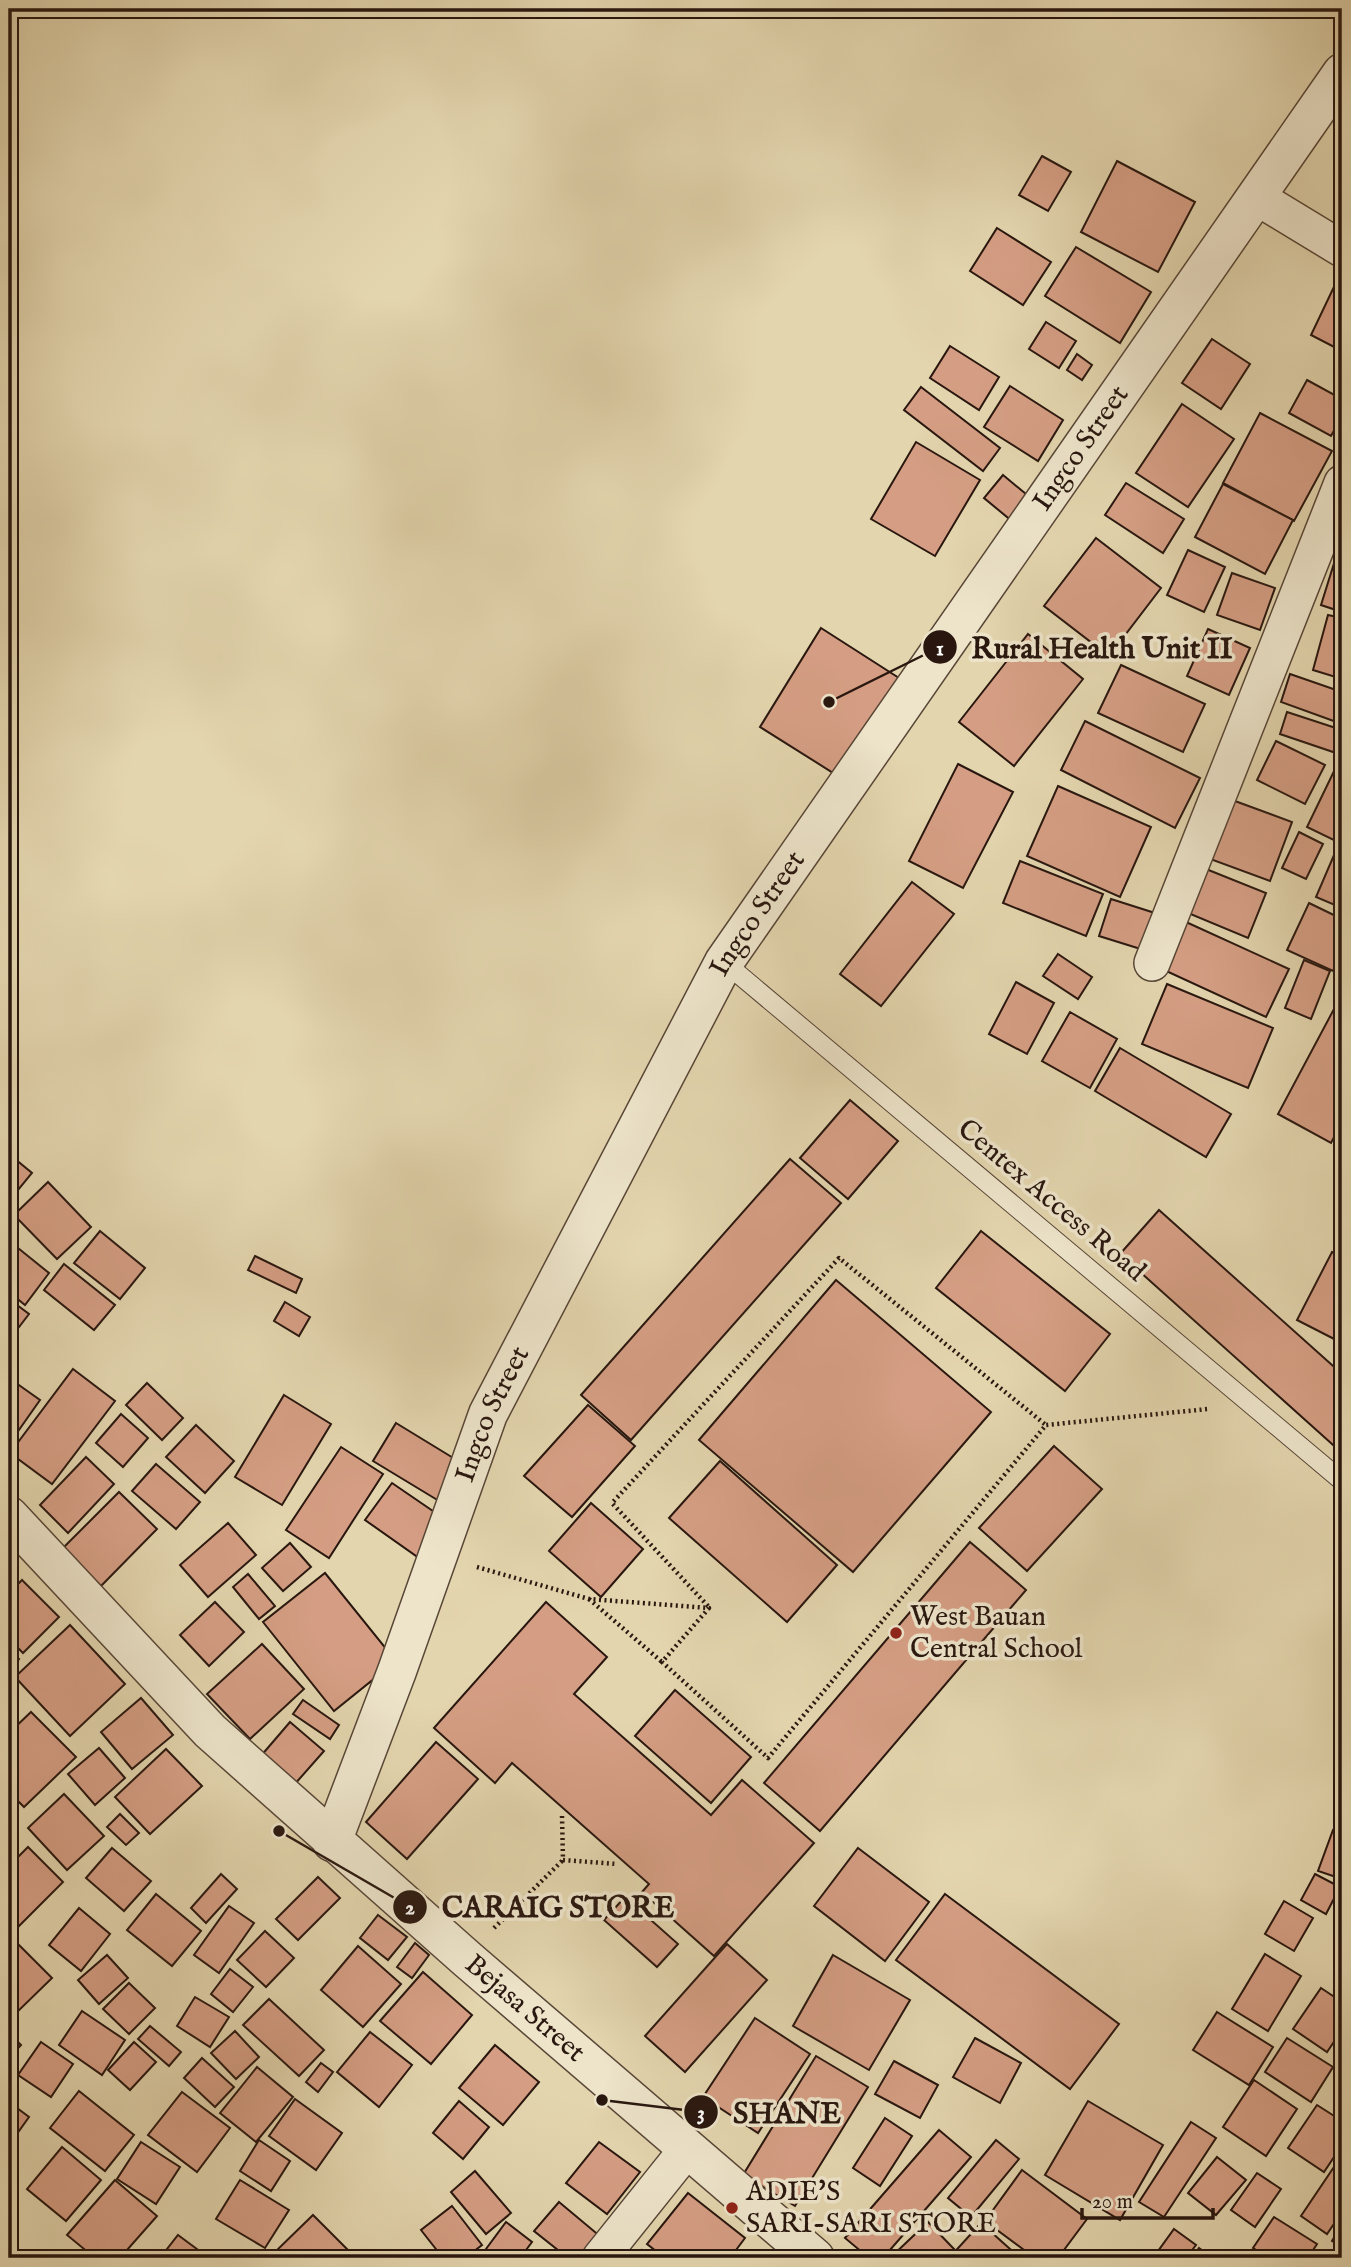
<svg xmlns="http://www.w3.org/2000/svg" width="1351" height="2267" font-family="'IM FELL English',serif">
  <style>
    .building { fill: #d59e84; stroke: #29170f; stroke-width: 2 }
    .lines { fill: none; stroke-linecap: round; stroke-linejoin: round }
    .service-casing { stroke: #584637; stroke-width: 20 }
    .minor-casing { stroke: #584637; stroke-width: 38 }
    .tertiary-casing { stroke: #584637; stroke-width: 41 }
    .path { stroke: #29170f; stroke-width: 4.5; stroke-dasharray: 2 3.5; stroke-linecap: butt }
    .service { stroke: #ede4ca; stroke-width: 18 }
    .minor { stroke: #ede4ca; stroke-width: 35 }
    .tertiary { stroke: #ede4ca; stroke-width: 38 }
    .poi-dot { fill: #8f2418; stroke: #ede4ca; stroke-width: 2.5 }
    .labels { text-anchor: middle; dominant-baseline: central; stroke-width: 7; stroke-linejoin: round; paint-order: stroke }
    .street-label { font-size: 28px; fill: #29170f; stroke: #ede4ca }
    .poi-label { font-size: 28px; fill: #29170f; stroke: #ede4ca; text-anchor: start }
    .leader { fill: none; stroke: #29170f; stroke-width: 2.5 }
    .callout-dot { fill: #29170f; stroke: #ede4ca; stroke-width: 2.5 }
    .mark-label { font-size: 21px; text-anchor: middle; font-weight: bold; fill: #fff }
    .callout-label { font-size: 30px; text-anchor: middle; font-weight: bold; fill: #29170f; stroke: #ede4ca; stroke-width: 7; stroke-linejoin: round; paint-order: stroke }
  </style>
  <rect width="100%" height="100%" fill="#e3d5ae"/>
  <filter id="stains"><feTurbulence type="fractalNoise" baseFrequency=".00286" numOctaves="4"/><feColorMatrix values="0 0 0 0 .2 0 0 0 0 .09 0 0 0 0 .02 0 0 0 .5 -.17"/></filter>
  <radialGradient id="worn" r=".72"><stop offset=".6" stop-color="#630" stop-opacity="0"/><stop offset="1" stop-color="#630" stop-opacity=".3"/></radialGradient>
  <g class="building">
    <polygon points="1042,156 1071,172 1048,211 1019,195"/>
    <polygon points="1117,161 1195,202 1158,272 1081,232"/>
    <polygon points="997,228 1051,262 1023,305 970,271"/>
    <polygon points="1076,247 1151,292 1120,343 1045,296"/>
    <polygon points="1342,270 1342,351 1311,335"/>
    <polygon points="1046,322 1076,341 1059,368 1029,349"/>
    <polygon points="1212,339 1250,364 1221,409 1182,383"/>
    <polygon points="950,346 999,377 979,410 930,378"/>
    <polygon points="1077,354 1092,365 1082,380 1067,370"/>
    <polygon points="1307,380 1342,399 1342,416 1331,436 1289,413"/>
    <polygon points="1010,386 1063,420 1038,461 984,427"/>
    <polygon points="921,387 1000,448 983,471 904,410"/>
    <polygon points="1182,404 1234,439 1188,507 1136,473"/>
    <polygon points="1260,413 1332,451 1294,521 1223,483"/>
    <polygon points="916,442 980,480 935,556 871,519"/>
    <polygon points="1003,475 1038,504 1019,527 984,498"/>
    <polygon points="1126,483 1184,519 1163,553 1105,515"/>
    <polygon points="1223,484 1293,520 1265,574 1195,537"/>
    <polygon points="1096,538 1161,588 1109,656 1044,606"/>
    <polygon points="1188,550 1225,567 1204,612 1167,595"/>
    <polygon points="1336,557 1342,558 1342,612 1321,605"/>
    <polygon points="1232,573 1275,588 1260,630 1217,615"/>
    <polygon points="1328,615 1342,618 1342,679 1313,670"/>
    <polygon points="821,628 899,678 838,776 760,727"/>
    <polygon points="1208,629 1250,648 1229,695 1187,676"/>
    <polygon points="1028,634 1083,679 1014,766 959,722"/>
    <polygon points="1121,665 1205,704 1183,752 1098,713"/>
    <polygon points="1290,674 1342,692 1342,724 1281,702"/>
    <polygon points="1287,712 1342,730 1342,755 1280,734"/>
    <polygon points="1085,721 1200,778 1175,828 1061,770"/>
    <polygon points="1276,741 1325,765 1305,804 1257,780"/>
    <polygon points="958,764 1013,792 963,888 909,861"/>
    <polygon points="1337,765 1342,768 1342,844 1307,827"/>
    <polygon points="1058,786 1151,827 1120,897 1027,856"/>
    <polygon points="1224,797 1292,822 1270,881 1202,856"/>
    <polygon points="1299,832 1323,844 1306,879 1282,868"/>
    <polygon points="1334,855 1342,858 1342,908 1316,897"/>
    <polygon points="1020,861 1103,894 1086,936 1003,903"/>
    <polygon points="1206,869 1266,893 1248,938 1188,913"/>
    <polygon points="912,882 954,914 881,1006 840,974"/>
    <polygon points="1111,899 1158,914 1147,951 1099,936"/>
    <polygon points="1309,903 1342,919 1342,951 1333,971 1287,950"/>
    <polygon points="1186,922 1289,969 1266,1017 1164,970"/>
    <polygon points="1058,954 1092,977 1078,999 1043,976"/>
    <polygon points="1304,960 1330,971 1311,1019 1285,1008"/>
    <polygon points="1016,982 1054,1003 1027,1054 989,1034"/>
    <polygon points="1167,984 1273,1028 1248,1088 1142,1044"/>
    <polygon points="1342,994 1342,1122 1331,1143 1278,1114"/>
    <polygon points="1070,1012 1117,1039 1090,1088 1042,1061"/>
    <polygon points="1120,1048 1231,1114 1206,1157 1095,1091"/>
    <polygon points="850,1100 898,1141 848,1199 800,1158"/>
    <polygon points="9,1154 32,1173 9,1201"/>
    <polygon points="790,1159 841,1203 631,1440 581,1395"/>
    <polygon points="48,1182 91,1227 57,1259 14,1215"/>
    <polygon points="1159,1210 1342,1374 1342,1453 1120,1254"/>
    <polygon points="100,1231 145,1268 120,1299 74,1263"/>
    <polygon points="981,1231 1110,1334 1065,1391 936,1288"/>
    <polygon points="13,1244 49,1273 25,1305 9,1292 9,1249"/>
    <polygon points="1332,1252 1342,1257 1342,1343 1297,1320"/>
    <polygon points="255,1256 302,1279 296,1293 248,1270"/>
    <polygon points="64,1264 115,1305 94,1330 44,1290"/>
    <polygon points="836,1280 991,1412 853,1572 699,1440"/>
    <polygon points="9,1299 29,1314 9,1340"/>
    <polygon points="285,1302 310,1317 299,1336 274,1321"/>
    <polygon points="73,1369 115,1401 52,1484 10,1453"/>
    <polygon points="9,1378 40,1400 9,1444"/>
    <polygon points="147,1383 183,1418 162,1440 126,1405"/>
    <polygon points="284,1395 331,1424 282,1505 235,1477"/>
    <polygon points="588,1405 635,1446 572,1517 524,1476"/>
    <polygon points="121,1414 148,1438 123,1467 96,1443"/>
    <polygon points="396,1423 468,1467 444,1504 373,1461"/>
    <polygon points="196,1425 234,1461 205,1493 166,1457"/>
    <polygon points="1054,1446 1102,1489 1027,1571 979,1528"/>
    <polygon points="341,1447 383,1474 329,1558 286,1530"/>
    <polygon points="86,1457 114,1484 68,1533 40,1505"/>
    <polygon points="720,1461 837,1565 787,1622 669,1518"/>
    <polygon points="156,1464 200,1502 176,1529 132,1491"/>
    <polygon points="392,1483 446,1520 419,1558 365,1520"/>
    <polygon points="119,1492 157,1529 101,1586 63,1548"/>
    <polygon points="591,1503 643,1549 601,1597 549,1551"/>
    <polygon points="228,1523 256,1555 208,1597 180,1565"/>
    <polygon points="970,1542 1026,1590 820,1831 764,1783"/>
    <polygon points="290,1543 311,1567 283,1591 262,1568"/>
    <polygon points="325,1573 396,1661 334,1711 263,1622"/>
    <polygon points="248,1574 275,1606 259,1619 233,1587"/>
    <polygon points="22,1580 59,1617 23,1653 9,1639 9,1593"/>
    <polygon points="215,1602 244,1632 209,1666 180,1635"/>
    <polygon points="546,1602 607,1657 574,1694 711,1815 742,1780 814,1843 714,1956 642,1892 649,1884 512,1763 495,1783 434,1728"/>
    <polygon points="70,1625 125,1684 70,1736 15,1677"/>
    <polygon points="262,1644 304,1689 250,1739 207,1694"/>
    <polygon points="9,1652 19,1659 9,1674"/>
    <polygon points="675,1690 751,1757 711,1803 635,1736"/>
    <polygon points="141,1698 173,1735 132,1769 101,1732"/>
    <polygon points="303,1700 339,1725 330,1739 293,1714"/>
    <polygon points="31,1712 76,1757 24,1807 9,1792 9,1733"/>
    <polygon points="290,1722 324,1751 294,1785 260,1757"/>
    <polygon points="436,1742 478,1779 407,1859 366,1822"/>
    <polygon points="99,1748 125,1778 95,1805 68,1774"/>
    <polygon points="166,1749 202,1786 150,1834 115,1797"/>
    <polygon points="64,1794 104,1836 67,1870 28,1828"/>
    <polygon points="120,1814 139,1833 126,1845 107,1827"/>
    <polygon points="1333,1830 1342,1833 1342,1879 1318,1871"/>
    <polygon points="28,1847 63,1882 19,1926 9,1916 9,1866"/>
    <polygon points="112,1848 151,1881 124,1911 86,1878"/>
    <polygon points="858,1848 929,1902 885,1961 814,1906"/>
    <polygon points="221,1874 237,1889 206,1923 191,1908"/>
    <polygon points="1315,1874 1340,1887 1326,1914 1301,1900"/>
    <polygon points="318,1877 340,1898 298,1940 276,1919"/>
    <polygon points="156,1894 201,1931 172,1966 127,1930"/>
    <polygon points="945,1894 1119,2024 1070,2089 896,1960"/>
    <polygon points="625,1897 678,1944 657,1967 604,1920"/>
    <polygon points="1284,1901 1313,1918 1294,1951 1265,1934"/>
    <polygon points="229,1906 254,1923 219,1973 194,1955"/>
    <polygon points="79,1908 110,1934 81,1971 49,1945"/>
    <polygon points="378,1915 407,1937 388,1960 360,1938"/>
    <polygon points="265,1931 294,1958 266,1987 237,1960"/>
    <polygon points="14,1940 52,1978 9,2020 9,1945"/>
    <polygon points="415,1943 429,1955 412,1978 397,1967"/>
    <polygon points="727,1944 767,1980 685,2072 645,2036"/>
    <polygon points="358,1946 401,1984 363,2027 321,1990"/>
    <polygon points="1265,1954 1301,1976 1268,2031 1232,2009"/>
    <polygon points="107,1955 128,1978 99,2004 78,1980"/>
    <polygon points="833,1955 910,2000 869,2070 793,2026"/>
    <polygon points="230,1969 253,1987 233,2012 211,1994"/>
    <polygon points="423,1972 472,2015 431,2064 380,2021"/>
    <polygon points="129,1983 155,2008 129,2034 103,2009"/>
    <polygon points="1321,1988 1342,2002 1342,2030 1327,2052 1293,2029"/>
    <polygon points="195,1997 229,2017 210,2047 177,2026"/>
    <polygon points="269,1999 324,2050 299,2076 243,2025"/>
    <polygon points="82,2011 125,2040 102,2075 59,2045"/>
    <polygon points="1217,2012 1273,2047 1249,2085 1193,2050"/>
    <polygon points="755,2018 810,2054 758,2133 703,2097"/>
    <polygon points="150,2026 181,2052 169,2066 138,2039"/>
    <polygon points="235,2031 259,2057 236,2079 211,2053"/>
    <polygon points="370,2032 412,2065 379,2107 337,2072"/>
    <polygon points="9,2033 21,2045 9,2058"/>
    <polygon points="975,2038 1021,2063 1000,2103 953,2077"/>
    <polygon points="1287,2038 1333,2067 1311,2102 1265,2072"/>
    <polygon points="41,2042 73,2064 51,2097 18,2075"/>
    <polygon points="134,2042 156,2062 130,2090 108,2070"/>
    <polygon points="495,2045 539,2082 503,2125 459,2088"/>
    <polygon points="816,2056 868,2087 795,2206 743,2175"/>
    <polygon points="202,2058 234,2087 215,2107 184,2078"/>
    <polygon points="894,2061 938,2085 920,2118 875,2094"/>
    <polygon points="321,2063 333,2072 318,2092 306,2082"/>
    <polygon points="257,2067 293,2097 256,2142 220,2113"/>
    <polygon points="1254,2080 1297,2109 1266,2156 1223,2127"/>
    <polygon points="79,2091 134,2135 105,2171 50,2128"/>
    <polygon points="182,2092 230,2128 197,2172 148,2135"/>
    <polygon points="295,2099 342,2133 316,2170 269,2136"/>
    <polygon points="459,2101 489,2127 463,2159 433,2133"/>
    <polygon points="1088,2101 1163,2145 1120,2220 1045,2175"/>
    <polygon points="9,2102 29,2117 14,2138 9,2134"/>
    <polygon points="1317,2105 1342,2121 1342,2145 1324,2172 1288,2148"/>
    <polygon points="885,2118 912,2136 880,2186 853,2168"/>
    <polygon points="1191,2122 1216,2138 1164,2217 1139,2202"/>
    <polygon points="939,2130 971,2157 883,2258 869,2258 845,2238"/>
    <polygon points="259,2140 290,2161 271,2191 240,2171"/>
    <polygon points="996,2140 1019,2159 971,2217 948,2198"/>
    <polygon points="141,2142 180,2167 156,2204 117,2179"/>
    <polygon points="599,2142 640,2172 607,2214 566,2183"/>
    <polygon points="62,2147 101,2180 66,2221 27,2189"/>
    <polygon points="1342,2155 1342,2212 1327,2234 1301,2216"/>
    <polygon points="1217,2157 1246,2180 1216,2215 1188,2193"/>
    <polygon points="1022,2170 1087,2219 1058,2258 1035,2258 985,2221"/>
    <polygon points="475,2171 511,2213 486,2234 451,2192"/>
    <polygon points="1257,2173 1281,2189 1255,2227 1231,2210"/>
    <polygon points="115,2180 157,2216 120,2258 95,2258 67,2235"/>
    <polygon points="240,2180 289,2210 265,2248 216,2219"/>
    <polygon points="688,2193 745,2238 730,2258 665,2258 647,2244"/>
    <polygon points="559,2202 601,2237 583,2258 568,2258 534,2231"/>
    <polygon points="452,2206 482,2245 465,2258 443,2258 421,2230"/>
    <polygon points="313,2215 356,2258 282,2258 276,2251"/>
    <polygon points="1274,2217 1317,2244 1308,2258 1269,2258 1253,2248"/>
    <polygon points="506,2222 532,2242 520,2258 498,2258 486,2249"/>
    <polygon points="928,2222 954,2249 944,2258 890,2258"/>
    <polygon points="981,2223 1020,2258 949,2258"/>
    <polygon points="1342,2224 1342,2247 1332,2241"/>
    <polygon points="1174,2229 1196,2245 1186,2258 1153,2258"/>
    <polygon points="178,2235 209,2258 160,2258"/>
    <polygon points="1199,2248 1213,2258 1192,2258"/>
    <polygon points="642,2250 653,2258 636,2258"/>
  </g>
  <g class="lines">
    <g class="service-casing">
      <polyline id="service" points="724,962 1342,1481"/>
    </g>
    <g class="minor-casing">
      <g id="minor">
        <polyline points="1258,198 1342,249"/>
        <polyline points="1152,963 1342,483"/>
        <polyline points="600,2258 688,2148"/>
      </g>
    </g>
    <g class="tertiary-casing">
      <g id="tertiary">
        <path id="s1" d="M9,1516L210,1731L467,1959L815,2258"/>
        <path id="s2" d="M332,1842L397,1671L488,1414L724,962L1342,73"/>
      </g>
    </g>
    <g class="path">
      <polyline points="477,1567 589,1599 709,1608 662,1662 768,1758 1046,1425 1208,1409"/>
      <polyline points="589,1599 662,1662"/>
      <polyline points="708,1606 612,1503 839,1258 1046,1425"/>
      <polyline points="562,1816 563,1860 617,1864"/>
      <polyline points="494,1928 563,1860"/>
    </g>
    <use href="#service" class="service"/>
    <use href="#minor" class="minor"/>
    <use href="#tertiary" class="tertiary"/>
  </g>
  <g class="poi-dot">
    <circle cx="896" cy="1633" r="7"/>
    <circle cx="732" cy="2208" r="7"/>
  </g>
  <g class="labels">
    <g class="street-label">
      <text stroke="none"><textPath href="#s2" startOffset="1591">Ingco Street</textPath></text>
      <text stroke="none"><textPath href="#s2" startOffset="1024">Ingco Street</textPath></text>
      <text transform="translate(1051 1201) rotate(40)">Centex Access Road</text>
      <text stroke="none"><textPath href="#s2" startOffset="457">Ingco Street</textPath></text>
      <text stroke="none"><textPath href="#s1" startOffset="714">Bejasa Street</textPath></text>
    </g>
    <g class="poi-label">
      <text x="910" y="1617">West Bauan<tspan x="910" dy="32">Central School</tspan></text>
      <text x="746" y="2192">ADIE'S<tspan x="746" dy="32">SARI-SARI STORE</tspan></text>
    </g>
  </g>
  <path class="leader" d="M829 702L940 647M279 1831L410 1907M602 2100L701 2112"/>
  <g class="callout-dot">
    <circle cx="829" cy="702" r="7"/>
    <circle cx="279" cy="1831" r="7"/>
    <circle cx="602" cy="2100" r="7"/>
    <circle cx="940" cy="647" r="18"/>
    <circle cx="410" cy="1907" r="18"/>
    <circle cx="701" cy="2112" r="18"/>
  </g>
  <g class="mark-label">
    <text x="940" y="655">1</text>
    <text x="410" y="1914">2</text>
    <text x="701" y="2119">3</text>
  </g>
  <g class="callout-label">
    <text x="1102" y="658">Rural Health Unit II</text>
    <text x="558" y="1917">CARAIG STORE</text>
    <text x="787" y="2123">SHANE</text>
  </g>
  <rect width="1351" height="2267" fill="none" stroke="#e3d5ae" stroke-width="35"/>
  <rect x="10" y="10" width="1330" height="2246" fill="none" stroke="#29170f" stroke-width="3.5"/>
  <rect x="18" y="18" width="1316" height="2232" fill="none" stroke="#29170f" stroke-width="2"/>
  <path d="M1082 2208v10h131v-10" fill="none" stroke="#29170f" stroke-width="3.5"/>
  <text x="1092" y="2208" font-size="21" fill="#29170f" stroke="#ede4ca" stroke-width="5" paint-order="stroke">20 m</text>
  <rect width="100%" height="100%" filter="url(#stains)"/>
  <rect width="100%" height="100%" fill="url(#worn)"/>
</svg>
